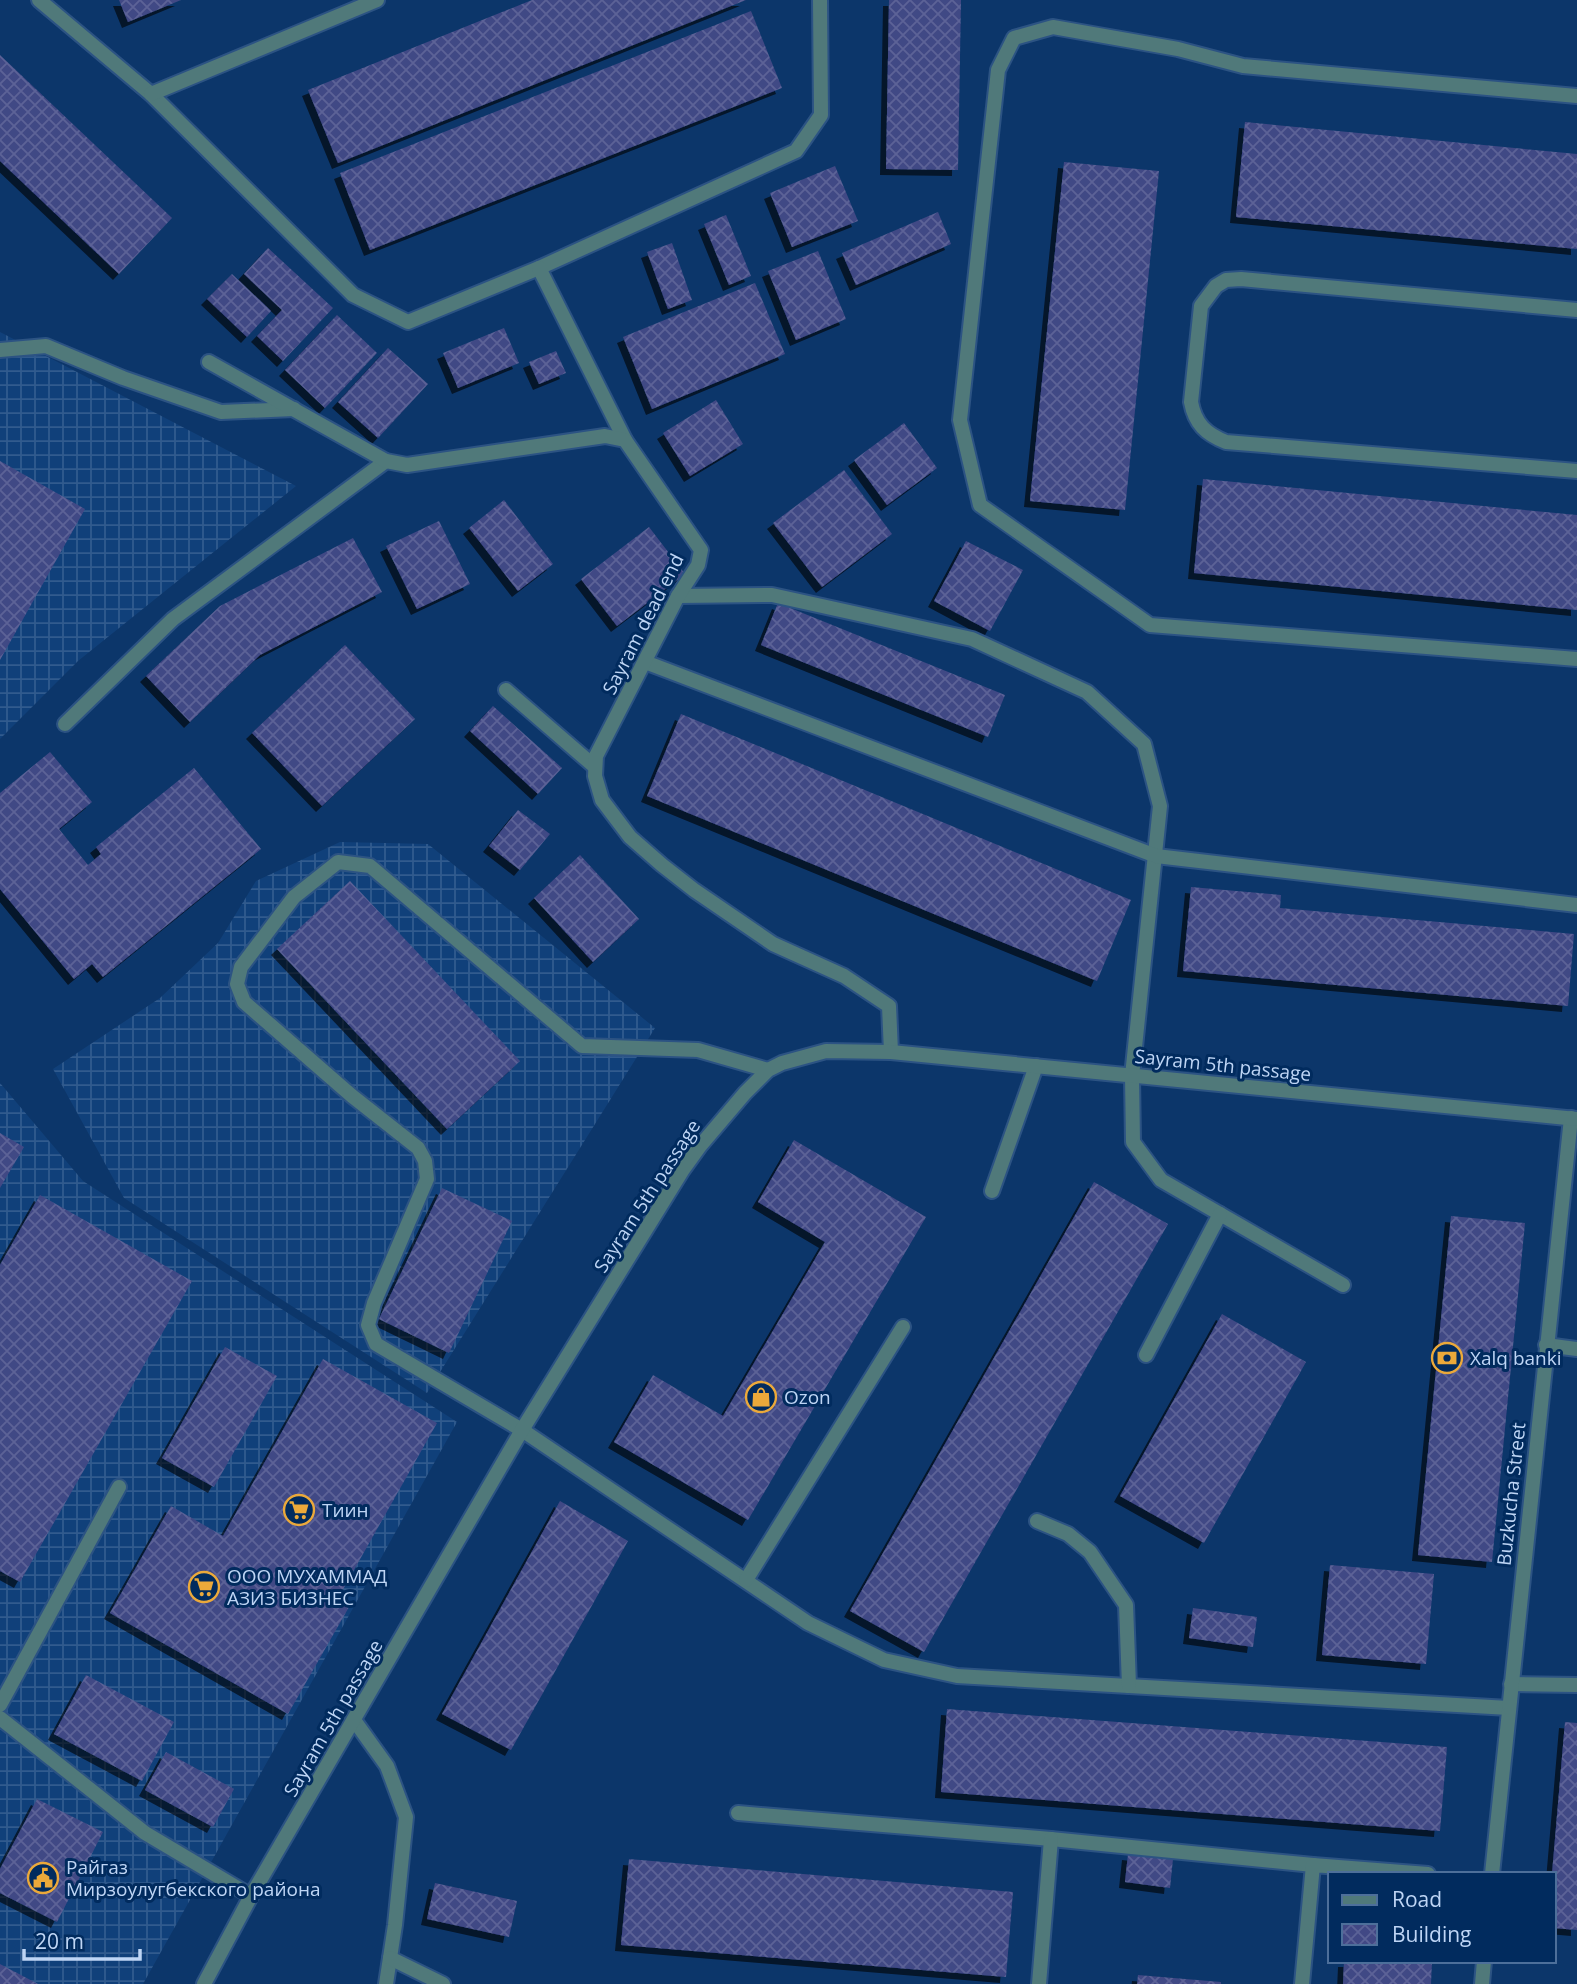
<svg xmlns="http://www.w3.org/2000/svg" width="1577" height="1984" font-family="'Open Sans',sans-serif">
  <style>
    .industrial { fill: url(#industrial-grid) }
    .building { fill: url(#building-cross-hatch); filter: url(#shadow) }
    .lines { fill: none; stroke-linecap: round; stroke-linejoin: round }
    .service-casing { stroke: #2c5383; stroke-width: 18 }
    .minor-casing { stroke: #2c5383; stroke-width: 18 }
    .tertiary-casing { stroke: #2c5383; stroke-width: 18 }
    .service { stroke: #50797a; stroke-width: 14 }
    .minor { stroke: #50797a; stroke-width: 14 }
    .tertiary { stroke: #50797a; stroke-width: 14 }
    .labels { text-anchor: middle; dominant-baseline: central; stroke-width: 6; stroke-linejoin: round; paint-order: stroke }
    .street-label { font-size: 19px; fill: #bed5f5; stroke: #012b5e }
    .poi-label { font-size: 19px; fill: #bed5f5; stroke: #012b5e; text-anchor: start }
  </style>
  <defs>
    <pattern id="industrial-grid" width="8" height="8" patternUnits="userSpaceOnUse" patternTransform="scale(1.75)"><rect width="8" height="8" fill="#10407a"/><path d="M0 4h8M4 0v8" fill="none" stroke="#315b8e"/></pattern>
    <pattern id="building-cross-hatch" width="8" height="8" patternUnits="userSpaceOnUse" patternTransform="scale(1.75)"><rect width="8" height="8" fill="#414885"/><path d="M0 0l8 8M0 8l8-8" fill="none" stroke="#5b6297"/></pattern>
    <filter id="shadow"><feDropShadow dx="-6" dy="6" stdDeviation="0" flood-color="#0009"/></filter>
  </defs>
  <rect width="100%" height="100%" fill="#0c366a"/>
  <g class="industrial">
    <polygon points="0,332 296,486 78,661 0,739"/>
    <polygon points="340,842 428,844 655,1028 427,1393 124,1198 53,1069 160,998 218,943 256,881"/>
    <polygon points="0,1083 83,1181 457,1422 143,1984 0,1984"/>
  </g>
  <g class="building">
    <polygon points="119,0 181,0 128,22"/>
    <polygon points="532,0 746,0 338,163 308,90"/>
    <polygon points="889,0 961,0 958,170 886,169"/>
    <polygon points="751,11 782,88 370,250 340,173"/>
    <polygon points="0,55 172,218 119,274 0,161"/>
    <polygon points="1245,122 1577,154 1577,249 1236,217"/>
    <polygon points="1064,162 1159,171 1125,510 1030,501"/>
    <polygon points="835,166 858,221 792,247 770,193"/>
    <polygon points="938,212 951,244 856,285 842,253"/>
    <polygon points="726,215 751,276 729,285 704,224"/>
    <polygon points="672,243 692,300 668,309 647,252"/>
    <polygon points="268,248 333,308 283,361 257,336 282,310 244,274"/>
    <polygon points="818,251 846,319 796,340 768,271"/>
    <polygon points="232,274 271,311 247,337 207,299"/>
    <polygon points="755,283 785,354 652,409 623,337"/>
    <polygon points="337,315 377,353 325,408 285,370"/>
    <polygon points="504,328 519,363 458,388 443,353"/>
    <polygon points="388,348 428,384 378,438 338,402"/>
    <polygon points="556,351 566,373 539,384 529,362"/>
    <polygon points="716,400 743,444 690,476 663,433"/>
    <polygon points="904,423 937,468 887,505 854,460"/>
    <polygon points="0,461 85,509 0,660"/>
    <polygon points="844,470 892,534 822,587 773,523"/>
    <polygon points="1203,479 1577,515 1577,610 1194,573"/>
    <polygon points="504,500 553,564 518,591 469,528"/>
    <polygon points="439,521 470,584 417,609 386,546"/>
    <polygon points="649,527 685,574 617,626 581,579"/>
    <polygon points="353,538 382,592 260,655 190,722 146,676 220,606"/>
    <polygon points="966,541 1023,570 990,631 934,601"/>
    <polygon points="778,603 1005,695 988,737 761,645"/>
    <polygon points="345,645 415,719 322,806 252,733"/>
    <polygon points="493,706 562,768 538,794 470,731"/>
    <polygon points="681,714 1131,900 1097,981 647,796"/>
    <polygon points="50,752 92,802 59,829 88,865 101,854 96,847 194,768 261,849 103,977 92,964 74,979 0,889 0,793"/>
    <polygon points="518,810 550,834 520,870 489,846"/>
    <polygon points="580,855 639,919 593,962 534,898"/>
    <polygon points="350,881 520,1061 447,1129 277,949"/>
    <polygon points="1191,887 1281,895 1280,908 1574,934 1568,1006 1183,971"/>
    <polygon points="0,1133 24,1147 0,1188"/>
    <polygon points="794,1140 926,1217 748,1520 614,1442 653,1375 723,1416 825,1242 758,1202"/>
    <polygon points="1094,1182 1168,1224 924,1652 850,1611"/>
    <polygon points="442,1188 512,1221 449,1353 379,1319"/>
    <polygon points="40,1195 192,1281 20,1582 0,1571 0,1265"/>
    <polygon points="1451,1216 1525,1223 1492,1562 1418,1555"/>
    <polygon points="1222,1314 1306,1362 1204,1543 1120,1496"/>
    <polygon points="225,1347 277,1376 214,1487 162,1458"/>
    <polygon points="323,1359 437,1423 337,1600 349,1607 288,1714 110,1613 171,1506 223,1536"/>
    <polygon points="560,1501 628,1541 511,1750 442,1714"/>
    <polygon points="1330,1565 1434,1574 1426,1664 1322,1655"/>
    <polygon points="1193,1608 1257,1617 1253,1647 1189,1638"/>
    <polygon points="86,1675 174,1722 142,1781 54,1734"/>
    <polygon points="947,1709 1447,1747 1440,1831 941,1792"/>
    <polygon points="1565,1722 1577,1723 1577,1930 1554,1928 1554,1874 1552,1874"/>
    <polygon points="166,1752 234,1789 213,1827 145,1790"/>
    <polygon points="37,1799 103,1832 57,1922 0,1893 0,1869"/>
    <polygon points="1128,1854 1173,1859 1170,1888 1125,1882"/>
    <polygon points="629,1859 1013,1892 1006,1977 621,1945"/>
    <polygon points="435,1883 517,1901 509,1937 427,1919"/>
    <polygon points="1344,1961 1432,1961 1431,1984 1343,1984"/>
    <polygon points="0,1964 38,1984 0,1984"/>
    <polygon points="1138,1975 1221,1982 1221,1984 1137,1984"/>
  </g>
  <g class="lines">
    <g class="service-casing">
      <g id="service">
        <polyline points="39,0 151,94 353,295 408,322 539,268 796,151 821,115 820,0"/>
        <polyline points="151,94 377,0"/>
        <polyline points="1577,96 1243,66 1178,49 1053,27 1014,38 998,70 960,420 980,505 1150,625 1577,659"/>
        <path d="M1577,310L1241,279L1226,280L1216,286L1201,306L1191,402C1195,424 1206,434 1226,442L1577,471"/>
        <polyline points="0,350 46,346 123,378 221,412 294,409"/>
        <polyline points="678,596 772,595 972,639 1087,692 1144,744 1160,806 1132,1076 1133,1142 1161,1180 1343,1285"/>
        <polyline points="645,662 1156,856 1577,905"/>
        <polyline points="506,690 594,766"/>
        <polyline points="65,724 173,619 386,461"/>
        <polyline points="768,1070 698,1050 582,1046 370,866 338,862 294,897 241,967 237,984 244,1002 352,1096 418,1148 425,1161 427,1179 374,1303 368,1325 376,1344 522,1430 808,1623 884,1660 957,1676 1509,1708"/>
        <polyline points="992,1191 1036,1066"/>
        <polyline points="1546,1345 1577,1349"/>
        <polyline points="1146,1355 1220,1214"/>
        <polyline points="1037,1521 1068,1534 1090,1552 1126,1605 1129,1686"/>
        <polyline points="746,1580 903,1327"/>
        <polyline points="1511,1684 1577,1685"/>
        <polyline points="0,1705 119,1487"/>
        <polyline points="0,1718 145,1833 251,1896"/>
        <polyline points="354,1720 387,1766 406,1817 395,1925 386,1984"/>
        <polyline points="738,1813 1051,1839 1313,1865"/>
        <polyline points="390,1958 443,1984"/>
        <polyline points="1039,1984 1051,1839"/>
        <polyline points="1302,1984 1313,1865 1428,1874"/>
      </g>
    </g>
    <g class="minor-casing">
      <g id="minor">
        <polyline points="539,268 625,440"/>
        <polyline points="209,362 386,461 407,465 605,436 625,440 701,550 698,565 678,596 596,756 595,776 602,800 630,837 662,865 694,890 773,944 844,976 889,1006 891,1052"/>
        <polyline points="1492,1874 1571,1118"/>
        <polyline points="1482,1984 1484,1961"/>
      </g>
    </g>
    <g class="tertiary-casing">
      <polyline id="tertiary" points="204,1984 251,1896 522,1430 682,1171 700,1146 745,1093 768,1070 782,1063 826,1051 891,1052 1577,1119"/>
    </g>
    <use href="#service" class="service"/>
    <use href="#minor" class="minor"/>
    <use href="#tertiary" class="tertiary"/>
  </g>
  <defs>
    <g id="bank-ring" transform="scale(1.575)"><circle r="9.5" fill="#012b5e" stroke="#eba93a" stroke-width="1.5"/><path d="M-6-4H6V4H-6ZM0-2.3a2.3 2.3 0 1 0 0 4.6a2.3 2.3 0 1 0 0-4.6Z" fill="#eba93a"/></g>
    <g id="shop-ring" transform="scale(1.575)"><circle r="9.5" fill="#012b5e" stroke="#eba93a" stroke-width="1.5"/><path d="M-5-2.5h2.3a2.7 3.5 0 0 1 5.4 0H5L5.5 6h-11ZM-1.5-2.5h3a1.5 2.3 0 0 0-3 0Z" fill="#eba93a"/></g>
    <g id="supermarket-ring" transform="scale(1.575)"><circle r="9.5" fill="#012b5e" stroke="#eba93a" stroke-width="1.5"/><path d="M-6-5.5h2.5l.6 2H6L4.5 2H-2.5L-4.4-4H-6ZM-1.5 3.2a1.3 1.3 0 1 0 .1 0ZM3 3.2a1.3 1.3 0 1 0 .1 0Z" fill="#eba93a"/></g>
    <g id="civic-ring" transform="scale(1.575)"><circle r="9.5" fill="#012b5e" stroke="#eba93a" stroke-width="1.5"/><path d="M-.6-6.5H3V-4.5H.6V-3L4-1V1h2V6H-6V1h2V-1L-.6-3ZM-1.2 2.5V6h2.4V2.5Z" fill="#eba93a"/></g>
  </defs>
  <g fill-rule="evenodd">
    <use href="#bank-ring" x="1447" y="1358"/>
    <use href="#shop-ring" x="761" y="1397"/>
    <use href="#supermarket-ring" x="299" y="1510"/>
    <use href="#supermarket-ring" x="204" y="1587"/>
    <use href="#civic-ring" x="43" y="1878"/>
  </g>
  <g class="labels">
    <g class="street-label">
      <text transform="translate(643 624) rotate(-63)">Sayram dead end</text>
      <text transform="translate(1223 1065) rotate(6)">Sayram 5th passage</text>
      <text transform="translate(647 1196) rotate(-57)">Sayram 5th passage</text>
      <text transform="translate(1511 1494) rotate(-84)">Buzkucha Street</text>
      <text transform="translate(333 1718) rotate(-60)">Sayram 5th passage</text>
    </g>
    <g class="poi-label">
      <text x="1470" y="1358">Xalq banki</text>
      <text x="784" y="1397">Ozon</text>
      <text x="322" y="1510">Тиин</text>
      <text x="227" y="1576">ООО МУХАММАД<tspan x="227" dy="22">АЗИЗ БИЗНЕС</tspan></text>
      <text x="66" y="1867">Райгаз<tspan x="66" dy="22">Мирзоулугбекского района</tspan></text>
    </g>
  </g>
  <rect x="1328" y="1872" width="228" height="91" fill="#012b5e" stroke="#4d6f9a" stroke-width="2"/>
  <rect x="1342" y="1895" width="35" height="10" fill="#50797a" stroke="#4d6f9a" stroke-width="2"/>
  <text x="1392" y="1907" font-size="21" fill="#bed5f5">Road</text>
  <rect x="1342" y="1924" width="35" height="21" fill="url(#building-cross-hatch)" stroke="#4d6f9a" stroke-width="2"/>
  <text x="1392" y="1942" font-size="21" fill="#bed5f5">Building</text>
  <path d="M24 1949v10h116v-10" fill="none" stroke="#bed5f5" stroke-width="3.5"/>
  <text x="35" y="1949" font-size="21" fill="#bed5f5" stroke="#012b5e" stroke-width="5" paint-order="stroke">20 m</text>
</svg>
